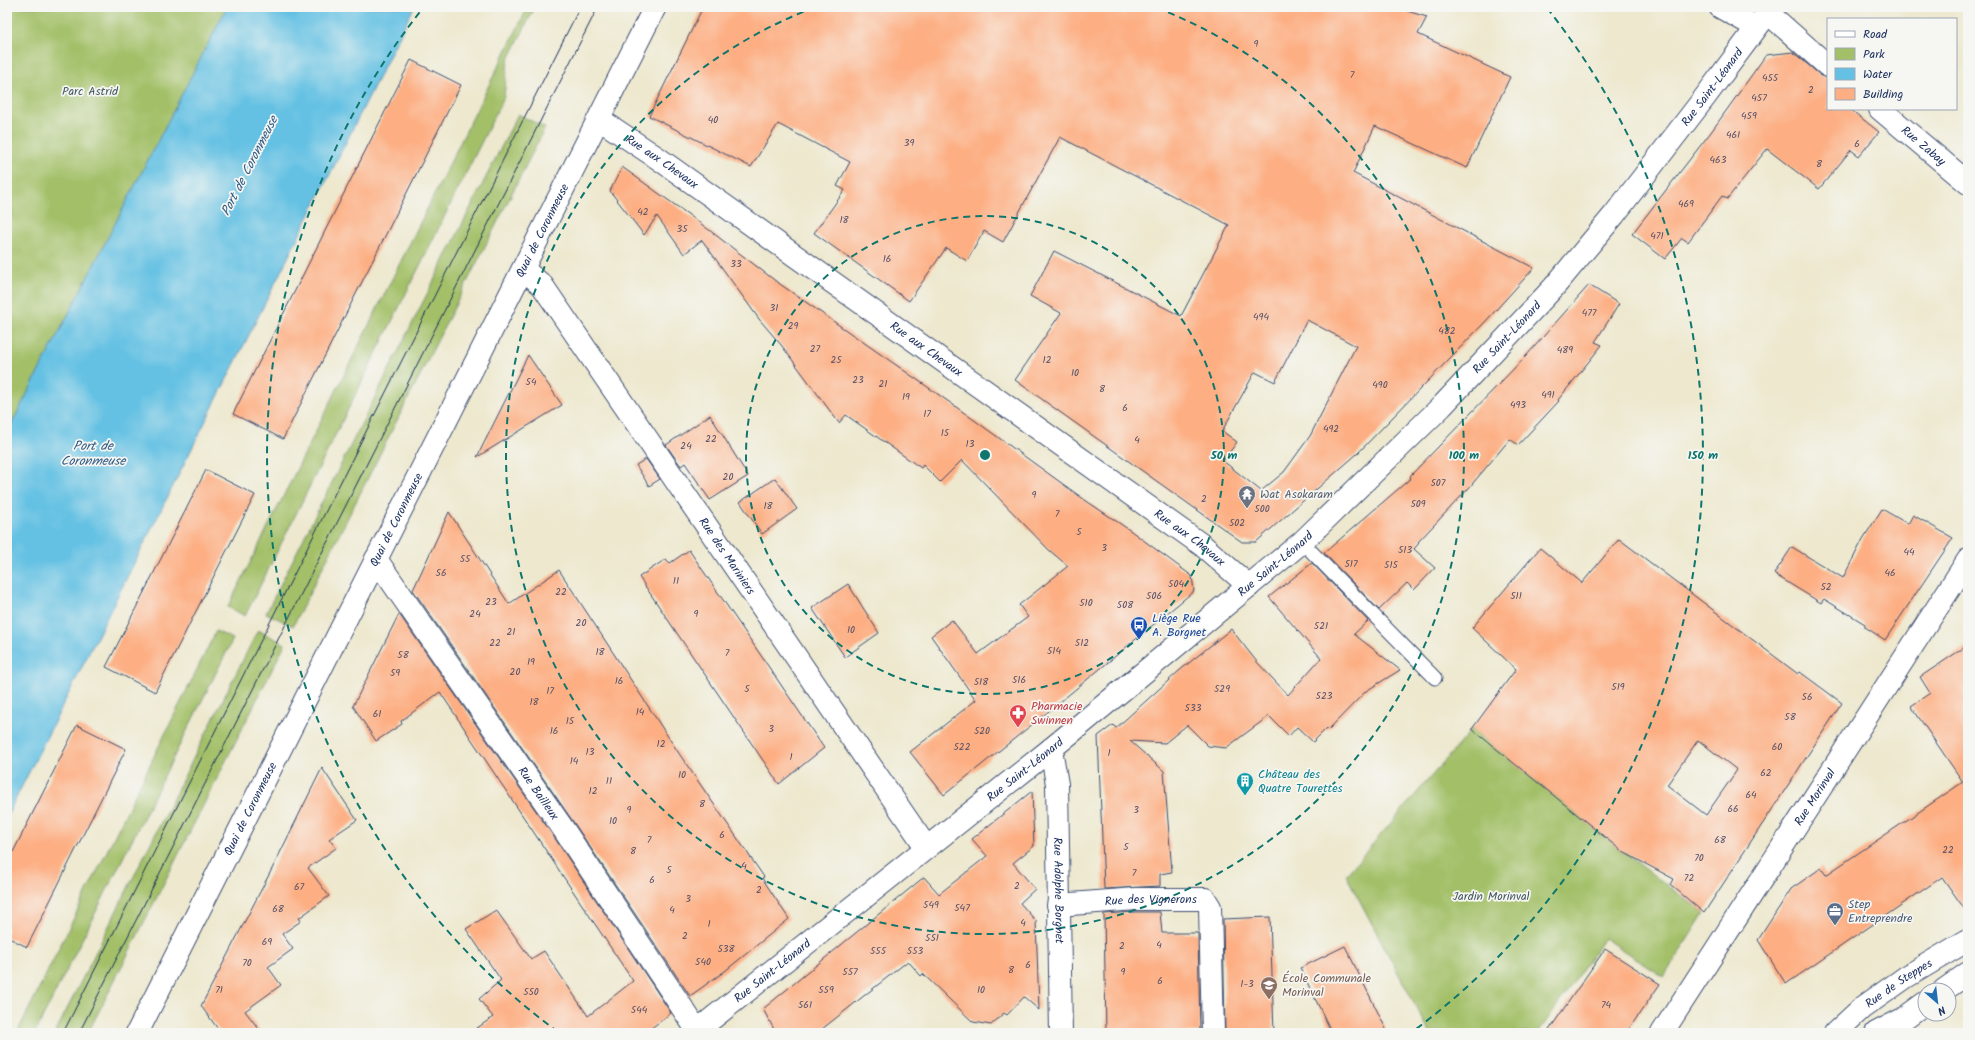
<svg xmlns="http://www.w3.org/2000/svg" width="1975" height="1040" font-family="Kalam,sans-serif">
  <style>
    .green { fill: #a3c068; stroke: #5f7863 }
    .water { fill: #65c1e3; stroke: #4078a0 }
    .building { fill: #fdae82; fill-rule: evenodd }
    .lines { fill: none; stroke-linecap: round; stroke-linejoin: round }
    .lane-casing { stroke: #3a4b6f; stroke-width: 15 }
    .street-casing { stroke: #3a4b6f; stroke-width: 24 }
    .secondary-casing { stroke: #3a4b6f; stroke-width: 24 }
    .lane { stroke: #fff; stroke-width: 13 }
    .street { stroke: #fff; stroke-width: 22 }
    .secondary { stroke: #fff; stroke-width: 22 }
    .tram { stroke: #1b2f5e; stroke-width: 1 }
    .ring { fill: none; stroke: #0f766e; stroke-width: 2; stroke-dasharray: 7 5 }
    .labels { text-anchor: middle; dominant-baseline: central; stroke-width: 3.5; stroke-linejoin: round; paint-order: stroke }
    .number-label { font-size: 10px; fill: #544f67 }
    .street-label { font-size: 12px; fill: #1b2f5e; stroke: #f6f6f2 }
    .park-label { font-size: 12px; fill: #445a61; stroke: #f6f6f2 }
    .worship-label { font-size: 12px; fill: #5b616d; stroke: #f6f6f2; text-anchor: start }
    .transit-label { font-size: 12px; fill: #164399; stroke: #f6f6f2; text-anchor: start }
    .health-label { font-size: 12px; fill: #be3a42; stroke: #f6f6f2; text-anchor: start }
    .culture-label { font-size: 12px; fill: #0d838f; stroke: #f6f6f2; text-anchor: start }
    .service-label { font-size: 12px; fill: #4e5e75; stroke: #f6f6f2; text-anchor: start }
    .education-label { font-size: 12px; fill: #785e54; stroke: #f6f6f2; text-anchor: start }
    .water-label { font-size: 13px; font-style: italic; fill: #315b86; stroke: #f6f6f2 }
    .centre { fill: #0f766e; stroke: #f6f6f2; stroke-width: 2 }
    .ring-label { font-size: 12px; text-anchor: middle; font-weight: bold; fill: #0f766e; stroke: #f6f6f2; stroke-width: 3.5; stroke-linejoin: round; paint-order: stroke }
  </style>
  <rect width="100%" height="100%" fill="#f6f6f2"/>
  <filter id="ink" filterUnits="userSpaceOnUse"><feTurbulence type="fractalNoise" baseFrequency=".025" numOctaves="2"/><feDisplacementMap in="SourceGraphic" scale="8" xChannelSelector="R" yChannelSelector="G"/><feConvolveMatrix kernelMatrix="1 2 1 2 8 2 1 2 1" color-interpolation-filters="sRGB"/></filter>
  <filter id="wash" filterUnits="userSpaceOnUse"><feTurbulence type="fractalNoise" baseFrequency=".012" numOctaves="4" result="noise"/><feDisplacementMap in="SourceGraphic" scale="16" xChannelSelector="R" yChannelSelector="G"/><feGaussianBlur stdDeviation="0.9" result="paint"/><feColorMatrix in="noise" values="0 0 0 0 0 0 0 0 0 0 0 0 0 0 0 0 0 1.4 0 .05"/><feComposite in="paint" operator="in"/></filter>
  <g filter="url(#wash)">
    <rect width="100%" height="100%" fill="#ede8ce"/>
    <g class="green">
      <polygon points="7,7 227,7 7,433"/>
      <polygon points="528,7 535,7 508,61 504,97 245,616 228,607"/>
      <polygon points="518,114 545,128 293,626 266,613"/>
      <polygon points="258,630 285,644 88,1033 55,1033"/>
      <polygon points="216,631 233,639 35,1033 17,1033"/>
      <polygon points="1472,729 1623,852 1704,913 1664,977 1604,938 1538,1033 1430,1033 1346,875"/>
    </g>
    <polygon class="water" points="227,7 414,7 7,816 7,433"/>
    <g id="blocks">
      <g class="building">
        <path d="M703,7H1394L1427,17L1418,34L1510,77L1467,168L1375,126L1353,173L1534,268L1486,321L1357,454L1256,542H1242L1015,380L1061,313L1030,296L1054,251L1181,316L1229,225L1060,137L1003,242L984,231L967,261L946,248L909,301L814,233L845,190L837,186L850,162L778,124L751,167L649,116ZM1307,320L1356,346L1310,436L1284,472L1261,491L1223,461L1237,442L1222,431L1255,372L1275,382Z"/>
        <polygon points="1793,52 1820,75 1828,78 1828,109 1850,109 1879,132 1859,156 1851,150 1819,189 1767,149 1727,199 1722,196 1688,242 1682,238 1665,259 1632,234 1711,132 1766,55"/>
        <polygon points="411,60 461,85 283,439 233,414"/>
        <polygon points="622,167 696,220 777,282 952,404 1085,500 1131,531 1192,576 1194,591 1054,707 944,795 910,752 976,700 931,636 952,620 978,654 1028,617 1019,605 1068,566 1049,550 962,460 940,482 923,465 921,468 846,415 839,423 782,346 759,319 702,240 684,254 657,216 644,235 610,191"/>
        <polygon points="1589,285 1619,304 1595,342 1602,345 1558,400 1559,401 1518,445 1510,439 1468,489 1418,542 1419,543 1414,549 1435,568 1414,590 1407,583 1379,610 1324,553 1411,478 1410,476 1527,355"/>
        <polygon points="528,355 562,405 477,457"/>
        <polygon points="710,415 748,476 710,500 685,463 681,466 666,445"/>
        <polygon points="646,459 660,479 649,486 636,465"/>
        <polygon points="206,470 255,495 155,692 106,667"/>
        <polygon points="775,478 797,509 762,534 740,502"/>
        <polygon points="1882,509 1908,524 1913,515 1953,538 1885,640 1865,627 1865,624 1824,599 1821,603 1774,574 1792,547 1843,578 1863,539"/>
        <polygon points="449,512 509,604 559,570 680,755 764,877 762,878 789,919 725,971 690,996 572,820 413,590"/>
        <path d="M1619,539L1798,674L1800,672L1842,703L1704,913L1671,885L1674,879L1623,852L1472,729L1516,669L1472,628L1540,548L1582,583ZM1698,740L1737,770L1706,815L1667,785Z"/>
        <polygon points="689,550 824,748 779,784 639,577 666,559 670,563"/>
        <polygon points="1312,563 1368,621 1354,634 1400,670 1366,691 1328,730 1327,728 1313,742 1297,727 1289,736 1269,716 1226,748 1208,746 1187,725 1165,743 1130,741 1164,771 1172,872 1160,874 1160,886 1104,889 1098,736 1113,725 1116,728 1179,671 1231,629 1257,662 1288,695 1321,658 1269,597"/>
        <polygon points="848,584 879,633 845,657 812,608"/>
        <polygon points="399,614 552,834 671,1013 645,1033 470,1033 493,1017 479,999 501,980 466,929 496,910 531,959 544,951 588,1016 633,981 440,692 401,721 402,724 376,741 353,706"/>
        <polygon points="1968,645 1968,914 1942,877 1786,984 1758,940 1791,889 1821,868 1826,875 1963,782 1911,706 1930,693 1920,677"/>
        <polygon points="77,725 126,749 27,947 7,937 7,864"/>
        <polygon points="322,768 357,820 329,839 336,848 308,868 329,896 299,918 301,921 282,934 293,949 268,967 281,985 245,1011 262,1033 221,1033 201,1006 273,867"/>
        <polygon points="1032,791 1034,846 1013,863 1035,889 1020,903 1036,921 1039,1010 1024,997 1007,1015 1004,1013 991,1025 973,1022 923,974 921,976 908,961 817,1033 776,1033 763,1009 924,877 939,894 987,856 972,839"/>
        <polygon points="1136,912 1160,912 1162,933 1198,933 1200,1033 1106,1033 1104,914"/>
        <polygon points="1270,917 1274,1033 1225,1033 1223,919"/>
        <polygon points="1345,946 1388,1033 1332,1033 1300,968"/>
        <polygon points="1605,949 1660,984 1626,1033 1547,1033"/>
      </g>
    </g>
  </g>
  <g filter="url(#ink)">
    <use href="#blocks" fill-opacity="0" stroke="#3a4b6f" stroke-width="1"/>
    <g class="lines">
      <g class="lane-casing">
        <polyline id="lane" points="1302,542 1435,678"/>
      </g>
      <g class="street-casing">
        <g id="street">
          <polyline points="1720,7 1756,27"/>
          <polyline points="1768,13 1828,66"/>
          <path id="s1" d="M1880,109L1968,183"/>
          <path id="s2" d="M599,119L659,159L1202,545L1249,586"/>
          <path id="s3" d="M523,269L542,285L926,847"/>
          <path id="s4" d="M376,559L562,827L697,1030"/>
          <path id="s5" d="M1051,749L1057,784L1061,1033"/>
          <path id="s6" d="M1058,905L1136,899H1205L1210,907L1213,1033"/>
          <path id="s7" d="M694,1033L1051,749L1302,542L1442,406L1554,287L1614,215L1705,97L1772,7"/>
          <path id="s8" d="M1662,1033L1968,560"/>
        </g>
      </g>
      <g class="secondary-casing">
        <g id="secondary">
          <polyline points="1944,990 1968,973"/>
          <path id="s9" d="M137,1033L655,7"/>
          <path id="s10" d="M1835,1033L1862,1008L1906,977L1968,940"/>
          <polyline points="1876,1033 1903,1019 1925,1003"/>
        </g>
      </g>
      <use href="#lane" class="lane"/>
      <use href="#street" class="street"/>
      <use href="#secondary" class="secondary"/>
      <g class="tram">
        <polyline points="63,1033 580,7"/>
        <polyline points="79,1033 598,7"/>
      </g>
    </g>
  </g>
  <g class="ring">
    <circle cx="985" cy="455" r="239"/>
    <path d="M1157 8A479 479 0 1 1 813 8"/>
    <path d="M558 1032A718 718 0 0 1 423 8M1547 8A718 718 0 0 1 1412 1032"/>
  </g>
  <defs>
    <g id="temple-pin" transform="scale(0.9)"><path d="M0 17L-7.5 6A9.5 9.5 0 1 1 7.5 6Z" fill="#6b7280" stroke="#f6f6f2"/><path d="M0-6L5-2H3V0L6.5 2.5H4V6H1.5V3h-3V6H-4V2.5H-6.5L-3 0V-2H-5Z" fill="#fff"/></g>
    <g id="bus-pin" transform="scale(0.9)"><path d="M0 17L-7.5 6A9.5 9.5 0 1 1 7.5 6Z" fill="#1a4fb4" stroke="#f6f6f2"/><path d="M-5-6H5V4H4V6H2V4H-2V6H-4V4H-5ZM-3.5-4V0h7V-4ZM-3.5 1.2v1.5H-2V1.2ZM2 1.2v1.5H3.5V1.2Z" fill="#fff"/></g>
    <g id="pharmacy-pin" transform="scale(0.9)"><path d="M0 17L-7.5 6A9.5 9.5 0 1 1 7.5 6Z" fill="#e0444e" stroke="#f6f6f2"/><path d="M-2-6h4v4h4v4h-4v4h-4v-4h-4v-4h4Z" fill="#fff"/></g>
    <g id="building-pin" transform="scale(0.9)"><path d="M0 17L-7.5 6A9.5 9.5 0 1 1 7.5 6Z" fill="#0f9aa8" stroke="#f6f6f2"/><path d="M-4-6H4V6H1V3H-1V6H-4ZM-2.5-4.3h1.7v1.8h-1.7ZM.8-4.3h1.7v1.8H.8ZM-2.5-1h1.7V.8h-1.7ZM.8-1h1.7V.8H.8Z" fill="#fff"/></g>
    <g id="office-pin" transform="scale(0.9)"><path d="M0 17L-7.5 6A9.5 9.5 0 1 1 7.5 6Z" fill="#5c6f8a" stroke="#f6f6f2"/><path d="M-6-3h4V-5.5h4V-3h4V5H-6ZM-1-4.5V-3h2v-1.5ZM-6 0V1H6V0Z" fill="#fff"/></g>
    <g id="school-pin" transform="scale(0.9)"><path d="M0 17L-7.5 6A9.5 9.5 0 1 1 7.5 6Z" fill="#8d6e63" stroke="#f6f6f2"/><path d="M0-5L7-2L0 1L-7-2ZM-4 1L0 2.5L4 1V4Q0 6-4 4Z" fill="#fff"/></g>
  </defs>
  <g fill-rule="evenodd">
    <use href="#temple-pin" x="1247" y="494"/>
    <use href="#bus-pin" x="1139" y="625"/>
    <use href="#pharmacy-pin" x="1018" y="713"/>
    <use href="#building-pin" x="1245" y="781"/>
    <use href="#office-pin" x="1835" y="911"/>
    <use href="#school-pin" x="1269" y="985"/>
  </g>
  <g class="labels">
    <g class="number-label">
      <text x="1256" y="44">9</text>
      <text x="1352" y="75">7</text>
      <text x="1770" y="78">455</text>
      <text x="1811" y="90">2</text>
      <text x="1759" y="98">457</text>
      <text x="1749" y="116">459</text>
      <text x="713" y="120">40</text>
      <text x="1733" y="135">461</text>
      <text x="909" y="143">39</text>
      <text x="1857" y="144">6</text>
      <text x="1718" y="160">463</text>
      <text x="1819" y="164">8</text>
      <text x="1686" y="204">469</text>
      <text x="643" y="212">42</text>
      <text x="844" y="220">18</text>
      <text x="682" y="229">35</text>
      <text x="1657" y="236">471</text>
      <text x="887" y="259">16</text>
      <text x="736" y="264">33</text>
      <text x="774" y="308">31</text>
      <text x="1589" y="313">477</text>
      <text x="1261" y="317">494</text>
      <text x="793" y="326">29</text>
      <text x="1447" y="331">482</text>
      <text x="815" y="349">27</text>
      <text x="1565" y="350">489</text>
      <text x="836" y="360">25</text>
      <text x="1047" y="360">12</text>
      <text x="1075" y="373">10</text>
      <text x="858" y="380">23</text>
      <text x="531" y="382">54</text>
      <text x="883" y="384">21</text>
      <text x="1380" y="385">490</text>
      <text x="1102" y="389">8</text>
      <text x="1548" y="395">491</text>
      <text x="906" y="397">19</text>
      <text x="1518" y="405">493</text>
      <text x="1125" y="408">6</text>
      <text x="927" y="414">17</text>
      <text x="1331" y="429">492</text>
      <text x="945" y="433">15</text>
      <text x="711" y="439">22</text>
      <text x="1137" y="440">4</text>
      <text x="970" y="444">13</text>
      <text x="686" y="446">24</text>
      <text x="728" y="477">20</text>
      <text x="1438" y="483">507</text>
      <text x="1034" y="495">9</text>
      <text x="1204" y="499">2</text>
      <text x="1418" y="504">509</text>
      <text x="768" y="506">18</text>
      <text x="1262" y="509">500</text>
      <text x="1057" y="514">7</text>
      <text x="1237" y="523">502</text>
      <text x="1079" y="532">5</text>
      <text x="1104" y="548">3</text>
      <text x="1405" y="550">513</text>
      <text x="1909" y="552">44</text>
      <text x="465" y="559">55</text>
      <text x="1351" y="564">517</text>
      <text x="1391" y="565">515</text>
      <text x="441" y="573">56</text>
      <text x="1890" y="573">46</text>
      <text x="676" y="581">11</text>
      <text x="1176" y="584">504</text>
      <text x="1826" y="587">52</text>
      <text x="561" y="592">22</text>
      <text x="1154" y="596">506</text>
      <text x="1516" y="596">511</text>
      <text x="491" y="602">23</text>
      <text x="1086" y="603">510</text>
      <text x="1125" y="605">508</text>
      <text x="475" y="614">24</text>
      <text x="696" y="614">9</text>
      <text x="581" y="623">20</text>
      <text x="1321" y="626">521</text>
      <text x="851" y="630">10</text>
      <text x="511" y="632">21</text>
      <text x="495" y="643">22</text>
      <text x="1082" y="643">512</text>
      <text x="1054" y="651">514</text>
      <text x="600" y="652">18</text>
      <text x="727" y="653">7</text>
      <text x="403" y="655">58</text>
      <text x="531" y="662">19</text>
      <text x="515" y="672">20</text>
      <text x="395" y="673">59</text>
      <text x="1019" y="680">516</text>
      <text x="619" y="681">16</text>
      <text x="981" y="682">518</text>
      <text x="1618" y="687">519</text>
      <text x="747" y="689">5</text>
      <text x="1222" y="689">529</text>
      <text x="550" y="691">17</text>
      <text x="1324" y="696">523</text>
      <text x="1807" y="697">56</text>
      <text x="534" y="702">18</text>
      <text x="1193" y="708">533</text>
      <text x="640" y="712">14</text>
      <text x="377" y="714">61</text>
      <text x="1790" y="717">58</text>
      <text x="570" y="721">15</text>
      <text x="771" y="729">3</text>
      <text x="554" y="731">16</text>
      <text x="982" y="731">520</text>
      <text x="661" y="744">12</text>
      <text x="962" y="747">522</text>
      <text x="1777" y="747">60</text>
      <text x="590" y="752">13</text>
      <text x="1109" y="753">1</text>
      <text x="791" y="757">1</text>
      <text x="574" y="761">14</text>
      <text x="1766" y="773">62</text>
      <text x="682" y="775">10</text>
      <text x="609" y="781">11</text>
      <text x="593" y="791">12</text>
      <text x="1751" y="795">64</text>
      <text x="702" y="804">8</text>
      <text x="1733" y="809">66</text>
      <text x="629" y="810">9</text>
      <text x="1136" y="810">3</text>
      <text x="613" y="821">10</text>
      <text x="722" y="835">6</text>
      <text x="649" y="840">7</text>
      <text x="1720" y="840">68</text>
      <text x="1126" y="847">5</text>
      <text x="1948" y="850">22</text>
      <text x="633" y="851">8</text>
      <text x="1699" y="858">70</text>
      <text x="744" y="866">4</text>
      <text x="669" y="870">5</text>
      <text x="1134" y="873">7</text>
      <text x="1689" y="878">72</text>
      <text x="652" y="880">6</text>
      <text x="1017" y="886">2</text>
      <text x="299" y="887">67</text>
      <text x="759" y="890">2</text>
      <text x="688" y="899">3</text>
      <text x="931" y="905">549</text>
      <text x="962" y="908">547</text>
      <text x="278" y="909">68</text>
      <text x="672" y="910">4</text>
      <text x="1023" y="923">4</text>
      <text x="709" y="924">1</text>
      <text x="685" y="936">2</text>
      <text x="932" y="938">551</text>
      <text x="267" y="942">69</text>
      <text x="1159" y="945">4</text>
      <text x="1122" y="946">2</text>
      <text x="726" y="949">538</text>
      <text x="878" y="951">555</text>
      <text x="915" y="951">553</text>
      <text x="703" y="962">540</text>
      <text x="247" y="963">70</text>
      <text x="1028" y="965">6</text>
      <text x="1011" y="970">8</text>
      <text x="850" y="972">557</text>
      <text x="1123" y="972">9</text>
      <text x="1160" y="981">6</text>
      <text x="1247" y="984">1-3</text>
      <text x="219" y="990">71</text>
      <text x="826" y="990">559</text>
      <text x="981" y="990">10</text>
      <text x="531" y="992">550</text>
      <text x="805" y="1005">561</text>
      <text x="1606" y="1005">74</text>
      <text x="639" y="1010">544</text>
    </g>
    <g class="street-label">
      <text stroke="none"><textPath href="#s7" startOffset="1395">Rue Saint-Léonard</textPath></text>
      <text stroke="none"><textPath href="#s1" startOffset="57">Rue Zabay</textPath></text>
      <text stroke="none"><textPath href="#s2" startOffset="76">Rue aux Chevaux</textPath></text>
      <text stroke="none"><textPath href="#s9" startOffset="899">Quai de Coronmeuse</textPath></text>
      <text stroke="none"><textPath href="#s7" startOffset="1071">Rue Saint-Léonard</textPath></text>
      <text stroke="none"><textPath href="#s2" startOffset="400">Rue aux Chevaux</textPath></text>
      <text stroke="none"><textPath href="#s9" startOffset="575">Quai de Coronmeuse</textPath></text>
      <text stroke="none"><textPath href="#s2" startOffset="724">Rue aux Chevaux</textPath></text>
      <text stroke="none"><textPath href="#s3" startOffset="353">Rue des Mariniers</textPath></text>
      <text stroke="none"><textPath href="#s7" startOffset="747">Rue Saint-Léonard</textPath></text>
      <text stroke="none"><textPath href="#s7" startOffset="423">Rue Saint-Léonard</textPath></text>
      <text stroke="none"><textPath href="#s4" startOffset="285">Rue Bailleux</textPath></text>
      <text stroke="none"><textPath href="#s8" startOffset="281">Rue Morinval</textPath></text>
      <text stroke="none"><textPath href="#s9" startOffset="251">Quai de Coronmeuse</textPath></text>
      <text stroke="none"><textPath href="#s5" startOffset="142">Rue Adolphe Borgnet</textPath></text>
      <text stroke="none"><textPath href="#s6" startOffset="93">Rue des Vignerons</textPath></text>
      <text stroke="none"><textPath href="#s7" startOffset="100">Rue Saint-Léonard</textPath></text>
      <text stroke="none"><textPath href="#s10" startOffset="81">Rue de Steppes</textPath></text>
    </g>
    <g class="park-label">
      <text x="90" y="91">Parc Astrid</text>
      <text x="1491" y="896">Jardin Morinval</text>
    </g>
    <g class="worship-label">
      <text x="1260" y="494">Wat Asokaram</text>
    </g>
    <g class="transit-label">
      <text x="1152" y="618">Liège Rue<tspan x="1152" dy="14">A. Borgnet</tspan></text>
    </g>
    <g class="health-label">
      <text x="1031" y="706">Pharmacie<tspan x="1031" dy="14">Swinnen</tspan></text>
    </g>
    <g class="culture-label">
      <text x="1258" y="774">Château des<tspan x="1258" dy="14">Quatre Tourettes</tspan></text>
    </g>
    <g class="service-label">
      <text x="1848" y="904">Step<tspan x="1848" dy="14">Entreprendre</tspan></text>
    </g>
    <g class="education-label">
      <text x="1282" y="978">École Communale<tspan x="1282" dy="14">Morinval</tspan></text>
    </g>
    <g class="water-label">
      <text transform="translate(250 166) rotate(-63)">Port de Coronmeuse</text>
      <text x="93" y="446">Port de<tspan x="93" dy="15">Coronmeuse</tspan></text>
    </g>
  </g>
  <circle cx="985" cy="455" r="6" class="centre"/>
  <g class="ring-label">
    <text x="1224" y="459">50 m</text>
    <text x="1464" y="459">100 m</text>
    <text x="1703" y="459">150 m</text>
  </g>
  <rect width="1975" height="1040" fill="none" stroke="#f6f6f2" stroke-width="24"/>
  <rect x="1827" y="18" width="130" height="92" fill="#f6f6f2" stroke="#9ea6b7"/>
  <rect x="1835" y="31" width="20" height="6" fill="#ffffff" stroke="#9ea6b7"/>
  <text x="1863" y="38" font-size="12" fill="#1b2f5e">Road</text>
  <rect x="1835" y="48" width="20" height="12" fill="#a3c068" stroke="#9ea6b7"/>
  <text x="1863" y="58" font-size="12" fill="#1b2f5e">Park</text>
  <rect x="1835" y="68" width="20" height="12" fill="#65c1e3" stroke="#9ea6b7"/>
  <text x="1863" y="78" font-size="12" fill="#1b2f5e">Water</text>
  <rect x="1835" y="88" width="20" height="12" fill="#fdae82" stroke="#9ea6b7"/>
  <text x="1863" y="98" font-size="12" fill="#1b2f5e">Building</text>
  <g transform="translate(1937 1002) rotate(152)"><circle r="19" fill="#f6f6f2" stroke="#9ea6b7"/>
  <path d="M0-3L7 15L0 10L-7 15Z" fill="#1f6fb2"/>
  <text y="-6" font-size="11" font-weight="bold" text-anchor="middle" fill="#1b2f5e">N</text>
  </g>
</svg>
